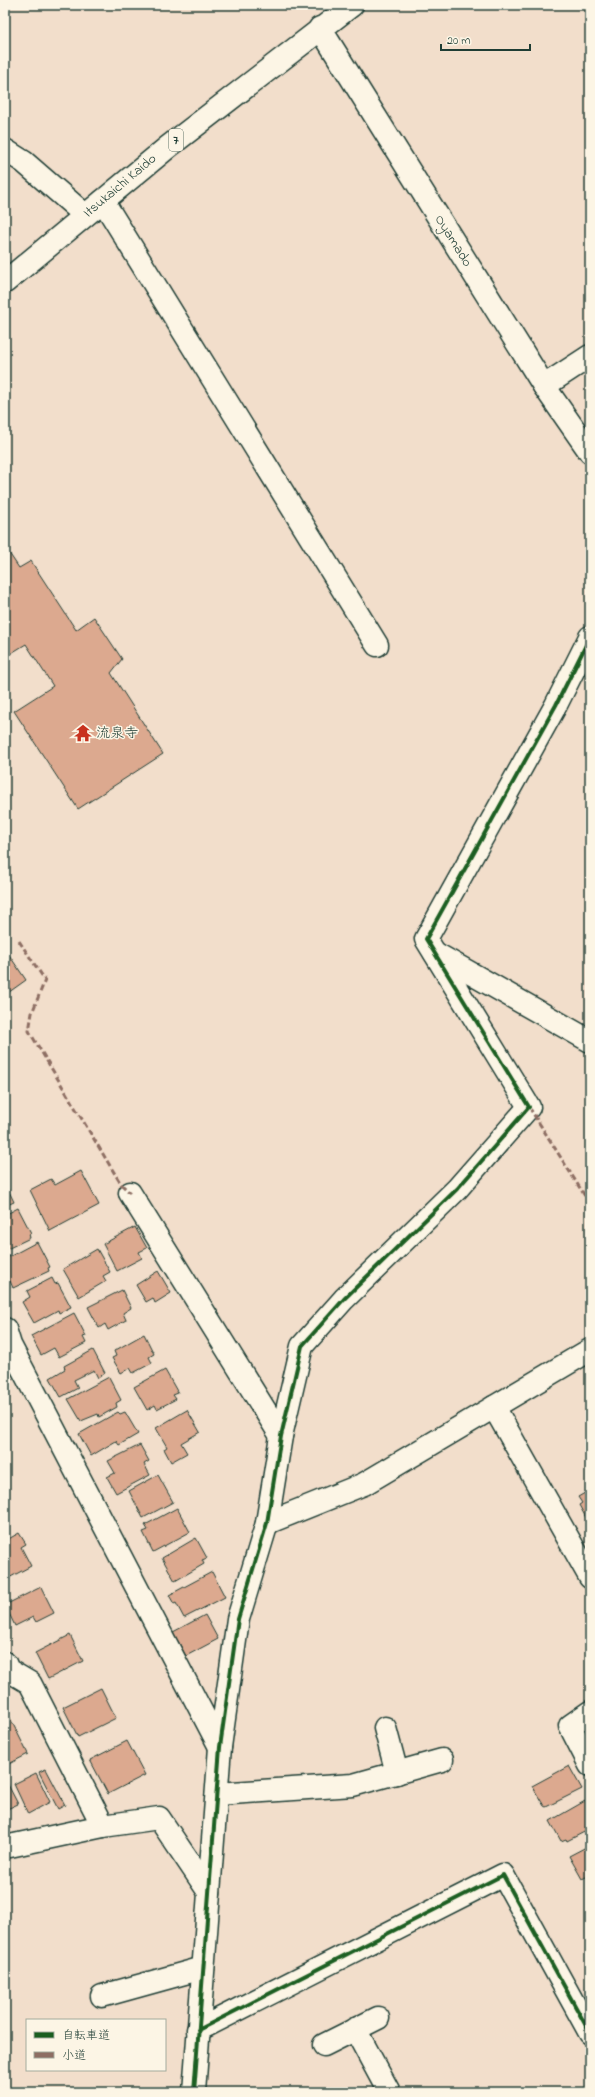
<svg xmlns="http://www.w3.org/2000/svg" width="595" height="2097" font-family="'Indie Flower','Klee One',sans-serif">
  <style>
    .building { fill: #dca98f; stroke: #1f3d34 }
    .lines { fill: none; stroke-linecap: round; stroke-linejoin: round }
    .minor-casing { stroke: #1f3d34; stroke-width: 25 }
    .major-casing { stroke: #1f3d34; stroke-width: 25 }
    .minor { stroke: #fcf5e5; stroke-width: 22 }
    .major { stroke: #fcf5e5; stroke-width: 22 }
    .quiet { stroke: #8d6e63; stroke-width: 3; stroke-dasharray: 6 3; stroke-linecap: butt }
    .cycleway-casing { stroke: #fcf5e5; stroke-width: 6 }
    .cycleway { stroke: #1b5e20; stroke-width: 4 }
    .labels { text-anchor: middle; dominant-baseline: central; stroke-width: 3; stroke-linejoin: round; paint-order: stroke }
    .shield { fill: #fcf5e5; stroke: #617469; stroke-width: 1 }
    .shield-label { font-size: 13px; font-weight: bold; fill: #1f3d34 }
    .street-label { font-size: 14px; fill: #1f3d34; stroke: #fcf5e5 }
    .poi-label { font-size: 14px; fill: #1f3d34; stroke: #fcf5e5; text-anchor: start }
  </style>
  <rect width="100%" height="100%" fill="#f2decb"/>
  <filter id="ink" filterUnits="userSpaceOnUse"><feTurbulence type="fractalNoise" baseFrequency=".025" numOctaves="2"/><feDisplacementMap in="SourceGraphic" scale="8" xChannelSelector="R" yChannelSelector="G"/><feConvolveMatrix kernelMatrix="1 2 1 2 8 2 1 2 1" color-interpolation-filters="sRGB"/></filter>
  <g filter="url(#ink)">
    <g class="building">
      <polygon points="5,547 19,568 31,561 76,630 94,617 122,659 111,673 163,754 78,809 14,711 53,686 26,644 5,657"/>
      <polygon points="5,949 26,980 5,995"/>
      <polygon points="81,1171 99,1205 50,1231 30,1190 51,1179 55,1185"/>
      <polygon points="5,1183 14,1202 5,1206"/>
      <polygon points="18,1208 31,1233 29,1234 30,1238 5,1250 5,1215"/>
      <polygon points="135,1227 147,1248 139,1252 142,1258 117,1271 103,1244"/>
      <polygon points="37,1242 50,1267 48,1268 49,1271 13,1288 10,1281 5,1284 5,1259"/>
      <polygon points="97,1249 110,1272 103,1276 106,1281 79,1297 63,1269"/>
      <polygon points="158,1271 171,1293 155,1303 153,1298 146,1302 136,1285"/>
      <polygon points="52,1278 55,1284 58,1283 71,1307 59,1313 58,1310 34,1323 22,1302 30,1297 27,1291"/>
      <polygon points="122,1290 131,1308 123,1313 126,1320 108,1330 105,1324 99,1328 88,1307"/>
      <polygon points="74,1313 86,1336 83,1337 86,1343 59,1357 54,1348 41,1355 31,1336"/>
      <polygon points="144,1334 154,1354 149,1357 152,1363 133,1373 130,1368 121,1373 112,1358 116,1356 114,1351"/>
      <polygon points="93,1350 105,1373 98,1378 94,1370 74,1380 78,1388 61,1397 50,1378 65,1369 64,1366"/>
      <polygon points="165,1370 178,1393 173,1395 176,1399 157,1409 155,1405 147,1410 134,1387"/>
      <polygon points="109,1377 121,1400 116,1403 117,1407 99,1417 98,1414 81,1421 68,1399"/>
      <polygon points="187,1410 200,1432 181,1443 187,1453 171,1462 164,1449 167,1447 156,1428"/>
      <polygon points="118,1412 120,1414 125,1412 138,1434 119,1445 116,1441 91,1456 79,1434"/>
      <polygon points="140,1445 149,1461 144,1464 150,1475 116,1493 107,1477 115,1473 108,1461"/>
      <polygon points="158,1475 173,1502 143,1518 129,1491"/>
      <polygon points="590,1490 590,1525 579,1505 582,1503 578,1497"/>
      <polygon points="177,1508 190,1532 153,1552 143,1532 148,1530 145,1525"/>
      <polygon points="19,1533 26,1544 21,1547 31,1566 5,1580 5,1541"/>
      <polygon points="196,1538 207,1558 202,1560 204,1564 175,1581 162,1558"/>
      <polygon points="212,1572 225,1597 184,1618 176,1603 174,1604 169,1595"/>
      <polygon points="41,1587 54,1613 36,1622 33,1617 15,1626 5,1605"/>
      <polygon points="205,1615 218,1639 186,1656 173,1632"/>
      <polygon points="70,1635 83,1661 48,1679 35,1653"/>
      <polygon points="101,1688 116,1718 78,1737 63,1707"/>
      <polygon points="8,1714 28,1754 5,1766 5,1716"/>
      <polygon points="127,1741 145,1775 108,1794 90,1760"/>
      <polygon points="569,1766 582,1789 546,1807 544,1806 532,1786"/>
      <polygon points="46,1769 65,1805 58,1809 39,1772"/>
      <polygon points="36,1773 50,1802 28,1814 14,1784"/>
      <polygon points="5,1779 18,1804 5,1810"/>
      <polygon points="585,1801 590,1809 590,1829 567,1841 566,1839 561,1841 550,1821"/>
      <polygon points="590,1845 590,1875 582,1879 569,1856"/>
    </g>
    <g class="lines">
      <g class="minor-casing">
        <g id="minor">
          <polyline points="320,28 544,386 590,452"/>
          <polyline points="5,150 24,162 85,215"/>
          <polyline points="103,201 377,645"/>
          <polyline points="544,386 590,356"/>
          <polyline points="435,953 590,1041"/>
          <polyline points="130,1193 281,1436"/>
          <polyline points="5,1329 10,1345 220,1747"/>
          <polyline points="494,1407 590,1577"/>
          <polyline points="267,1523 364,1484 590,1350"/>
          <polyline points="5,1663 8,1670 30,1683 103,1826"/>
          <polyline points="590,1712 570,1726 590,1765"/>
          <polyline points="385,1728 397,1773"/>
          <polyline points="217,1794 353,1785 442,1760"/>
          <polyline points="5,1847 103,1826 159,1818 209,1892"/>
          <polyline points="102,1996 203,1968"/>
          <polyline points="355,2029 389,2092"/>
          <polyline points="198,2030 503,1875 590,2033"/>
          <polyline points="324,2045 378,2018"/>
          <polyline points="194,2092 220,1747 238,1619 267,1523 281,1436 302,1346 344,1299 457,1189 529,1107 426,939 556,705 590,637"/>
        </g>
      </g>
      <g class="major-casing">
        <polyline id="major" points="5,282 168,147 352,5"/>
      </g>
      <use href="#minor" class="minor"/>
      <use href="#major" class="major"/>
      <g class="quiet">
        <polyline points="19,941 45,980 32,1013 29,1031 121,1184 130,1193"/>
        <polyline points="529,1107 590,1204"/>
      </g>
      <g class="cycleway-casing">
        <g id="cycleway">
          <polyline points="198,2030 503,1875 590,2033"/>
          <polyline points="194,2092 220,1747 238,1619 267,1523 281,1436 302,1346 344,1299 457,1189 529,1107 426,939 556,705 590,637"/>
        </g>
      </g>
      <use href="#cycleway" class="cycleway"/>
    </g>
  </g>
  <defs>
    <g id="temple-bare" transform="scale(1.38)"><path d="M0-6L5-2H3V0L6.5 2.5H4V6H1.5V3h-3V6H-4V2.5H-6.5L-3 0V-2H-5Z" fill="#c8321e" stroke="#fcf5e5" stroke-width="2.5" paint-order="stroke"/></g>
  </defs>
  <g fill-rule="evenodd">
    <use href="#temple-bare" x="83" y="733"/>
  </g>
  <g class="labels">
    <rect class="shield" x="169" y="129" width="14" height="22" rx="3"/>
    <g class="shield-label">
      <text x="176" y="140">7</text>
    </g>
    <g class="street-label">
      <text transform="translate(120 186) rotate(-40)">Itsukaichi Kaido</text>
      <text transform="translate(453 241) rotate(58)">Oyamado</text>
    </g>
    <g class="poi-label">
      <text x="96" y="733">流泉寺</text>
    </g>
  </g>
  <rect width="595" height="2097" fill="none" stroke="#fcf5e5" stroke-width="20"/>
  <rect x="10" y="10" width="575" height="2077" fill="none" stroke="#1f3d34" stroke-width="1.5" filter="url(#ink)"/>
  <rect x="26" y="2019" width="140" height="52" fill="#fcf5e5" stroke="#a4ab9e"/>
  <rect x="34" y="2032" width="20" height="6" fill="#1b5e20" stroke="#a4ab9e"/>
  <text x="62" y="2039" font-size="12" fill="#1f3d34">自転車道</text>
  <rect x="34" y="2052" width="20" height="6" fill="#8d6e63" stroke="#a4ab9e"/>
  <text x="62" y="2059" font-size="12" fill="#1f3d34">小道</text>
  <path d="M441 44v6h89v-6" fill="none" stroke="#1f3d34" stroke-width="2"/>
  <text x="447" y="44" font-size="12" fill="#1f3d34" stroke="#fcf5e5" stroke-width="3" paint-order="stroke">20 m</text>
</svg>
